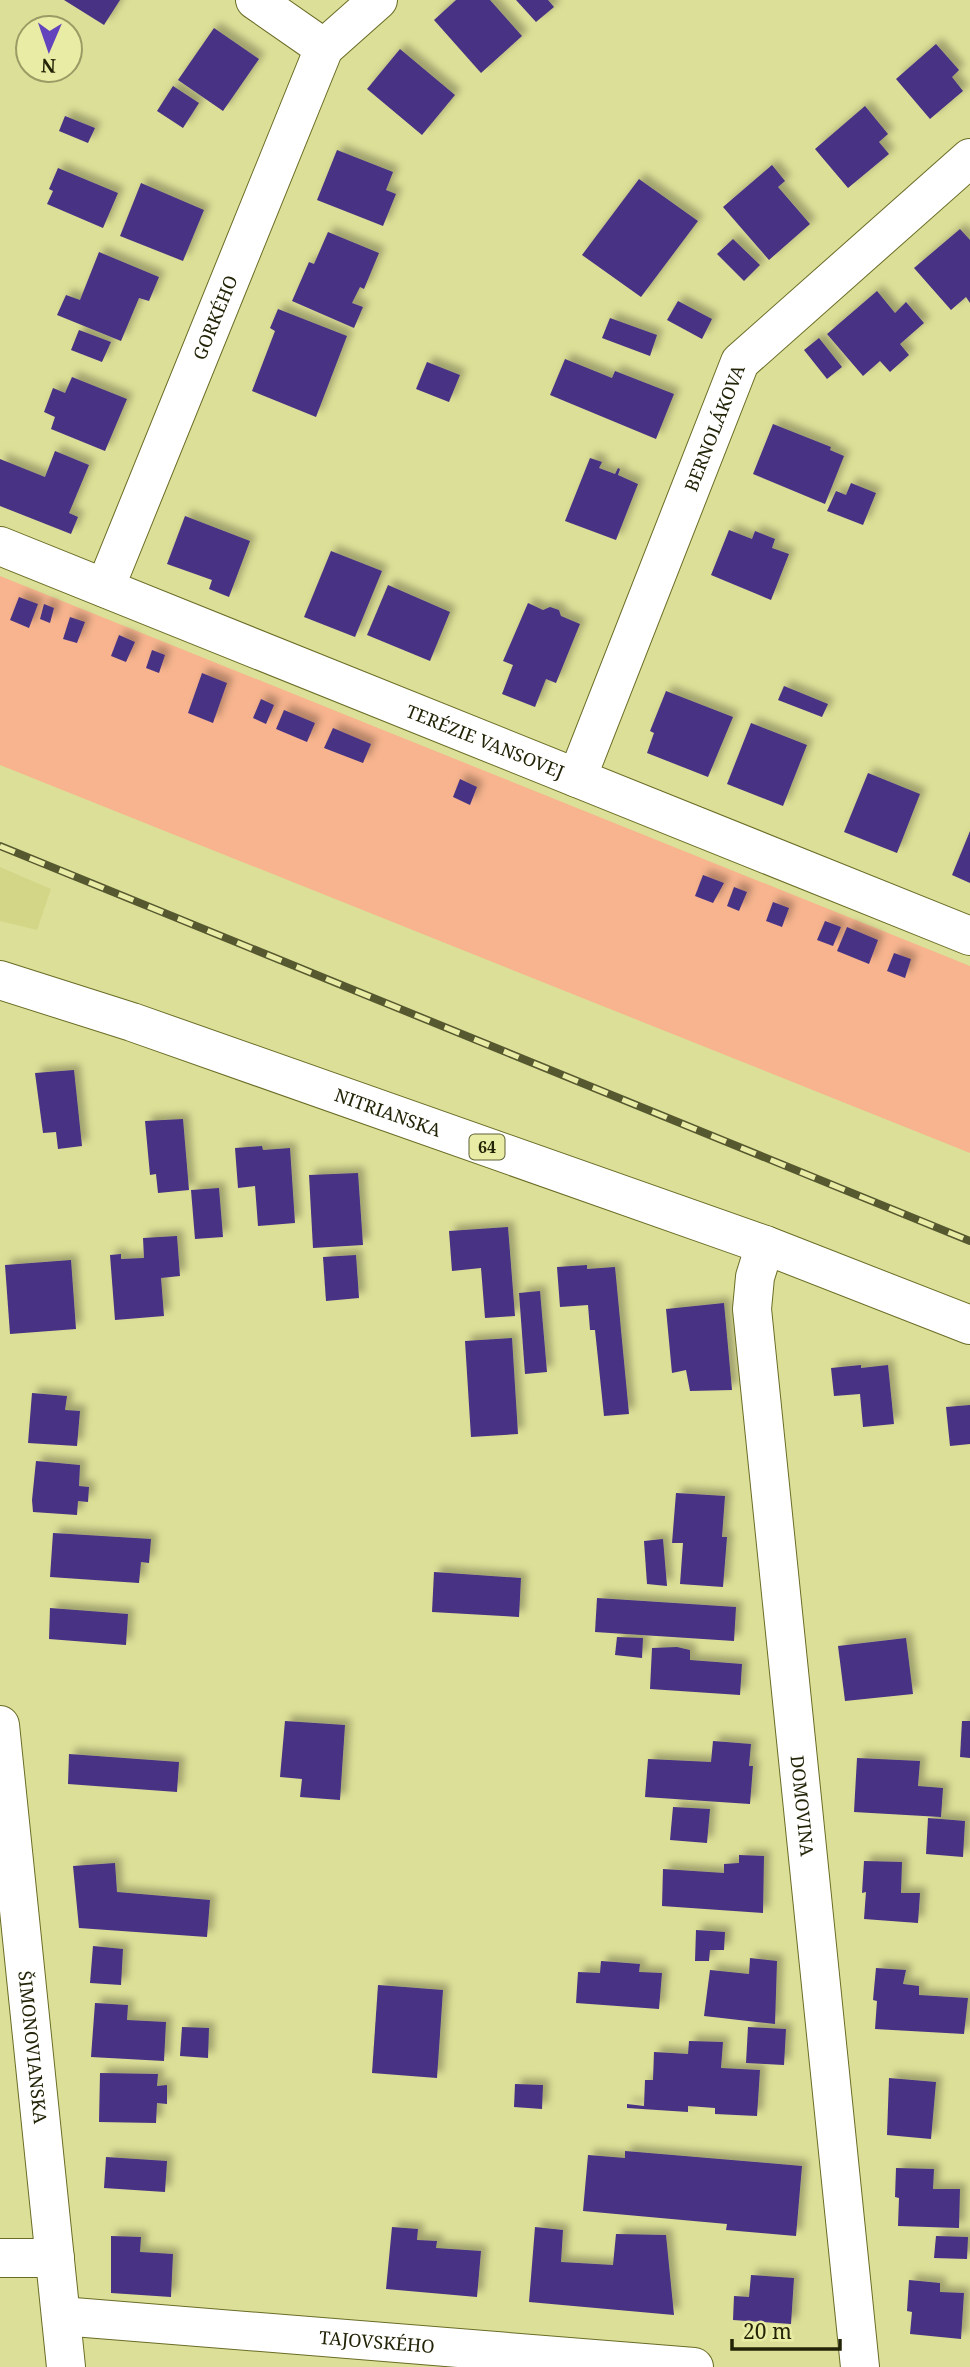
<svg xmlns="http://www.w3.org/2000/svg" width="970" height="2367" font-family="'Noto Serif',serif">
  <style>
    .built { fill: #d3d687 }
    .green { fill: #f7b48e }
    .building { fill: #463283; filter: url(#shadow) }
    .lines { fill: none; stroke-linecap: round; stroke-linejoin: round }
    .minor-casing { stroke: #6a6c26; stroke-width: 40 }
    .major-casing { stroke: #6a6c26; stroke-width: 40 }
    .minor { stroke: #fff; stroke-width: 38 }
    .major { stroke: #fff; stroke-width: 38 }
    .rail-casing { stroke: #56582f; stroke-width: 8 }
    .rail { stroke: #e9eca4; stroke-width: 5; stroke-dasharray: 16; stroke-linecap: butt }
    .labels { text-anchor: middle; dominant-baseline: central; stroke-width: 7; stroke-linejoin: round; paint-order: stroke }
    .shield { fill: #e9eca4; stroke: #5e6036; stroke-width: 2 }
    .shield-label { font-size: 16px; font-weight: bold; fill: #232407 }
    .street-label { font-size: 18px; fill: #232407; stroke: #e9eca4 }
  </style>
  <defs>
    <filter id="shadow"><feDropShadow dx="6" dy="-6" stdDeviation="3.5" flood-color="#0004"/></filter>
  </defs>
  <rect width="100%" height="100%" fill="#dcdf97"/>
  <polygon class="built" points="0,867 51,889 37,930 0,921"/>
  <polygon class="green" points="0,576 970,966 970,1153 0,765"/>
  <g class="building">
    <polygon points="64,0 120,0 104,25"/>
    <polygon points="456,0 490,0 522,36 481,73 434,20"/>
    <polygon points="516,0 548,0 554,7 536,22"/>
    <polygon points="214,28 259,59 223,111 178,80"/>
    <polygon points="936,44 959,70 952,77 963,91 930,119 896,79"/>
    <polygon points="400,49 455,95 422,135 367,89"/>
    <polygon points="173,86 199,103 183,128 157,111"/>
    <polygon points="865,106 888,134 879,142 889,154 848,188 815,149"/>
    <polygon points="65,116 95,128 88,143 59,131"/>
    <polygon points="337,150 393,172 386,190 396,194 383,226 317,200"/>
    <polygon points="772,165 785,181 778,187 810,224 769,260 723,207"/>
    <polygon points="58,168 118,193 103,228 47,204 53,191 49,189"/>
    <polygon points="639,179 698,221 641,297 582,255"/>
    <polygon points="141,183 204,210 183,261 120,236"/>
    <polygon points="960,229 970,240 970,303 966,297 951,310 914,268"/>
    <polygon points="328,232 379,253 364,289 360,287 352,303 363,307 354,328 292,301 309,262 314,264"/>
    <polygon points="733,239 760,265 744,281 717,254"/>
    <polygon points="99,252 159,277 149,301 139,298 121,341 57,315 66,295 80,300"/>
    <polygon points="877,291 895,313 906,302 924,323 900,344 909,355 890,372 880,361 863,376 827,334"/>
    <polygon points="678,301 712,319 702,339 667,320"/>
    <polygon points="278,309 347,336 316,417 252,391 275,331 270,328"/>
    <polygon points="610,318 657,335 650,356 602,338"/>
    <polygon points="79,330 111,342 102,362 71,350"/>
    <polygon points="819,338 842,367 827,379 804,350"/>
    <polygon points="565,359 612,378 615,371 674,394 656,439 550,395"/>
    <polygon points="427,362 460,375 449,402 416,389"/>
    <polygon points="72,377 127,399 105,451 51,429 55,417 44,412 53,388 65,393"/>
    <polygon points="773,424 831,447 830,450 844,456 825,504 753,474"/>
    <polygon points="55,451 89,465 69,513 78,517 71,534 0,506 0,459 45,477"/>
    <polygon points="590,458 602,462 599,468 615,474 618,468 620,469 618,475 638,484 616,540 565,521"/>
    <polygon points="851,483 876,493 863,525 827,511 836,491 846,495"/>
    <polygon points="185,516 250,541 229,597 209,589 212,580 167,564"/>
    <polygon points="729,530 752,539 755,531 775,539 772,548 789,554 771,600 711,575"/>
    <polygon points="331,551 382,571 355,637 304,617"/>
    <polygon points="388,585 450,612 430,661 367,635"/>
    <polygon points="19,597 38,604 29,628 10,620"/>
    <polygon points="528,603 543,610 550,607 559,610 561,616 580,624 556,683 546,679 535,707 502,694 513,665 503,661"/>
    <polygon points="44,604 54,608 50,623 40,619"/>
    <polygon points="70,617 85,622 77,643 63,639"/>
    <polygon points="119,635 135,642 126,662 111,656"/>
    <polygon points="152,650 165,655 159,673 146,668"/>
    <polygon points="202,673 227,683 213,723 188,713"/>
    <polygon points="784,686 828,704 822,717 778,700"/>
    <polygon points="666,691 733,717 708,777 647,753 654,733 650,731"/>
    <polygon points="261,699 274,705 266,724 253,718"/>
    <polygon points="284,710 315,723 307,742 276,729"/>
    <polygon points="751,723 807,745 783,806 727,784"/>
    <polygon points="333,728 371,744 363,763 324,748"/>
    <polygon points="868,773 920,794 897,853 844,832"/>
    <polygon points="460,779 477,787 470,805 453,797"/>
    <polygon points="970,831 970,883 952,875"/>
    <polygon points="703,875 724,883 713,903 695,896"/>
    <polygon points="734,887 747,892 739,911 727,906"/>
    <polygon points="773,902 789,908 782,927 766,921"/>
    <polygon points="825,921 841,927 833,946 817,940"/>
    <polygon points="847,927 878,940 869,964 837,951"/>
    <polygon points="894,953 911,959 905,978 887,971"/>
    <polygon points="74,1070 82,1146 58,1149 56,1132 43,1133 35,1073"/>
    <polygon points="183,1119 189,1190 158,1193 156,1174 150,1175 145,1121"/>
    <polygon points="262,1146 263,1150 290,1148 295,1223 258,1226 255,1186 238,1188 235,1148"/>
    <polygon points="358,1173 363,1245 313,1248 309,1175"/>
    <polygon points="219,1188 223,1237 195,1239 191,1190"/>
    <polygon points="508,1227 515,1316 485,1318 481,1268 452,1271 449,1231"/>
    <polygon points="177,1236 180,1276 161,1278 164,1316 115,1320 110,1255 121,1254 121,1259 144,1258 143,1238"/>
    <polygon points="356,1255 359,1298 326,1301 323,1257"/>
    <polygon points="71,1260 76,1329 10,1334 5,1265"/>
    <polygon points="587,1265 587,1269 615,1267 629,1414 604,1416 595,1330 590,1330 588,1305 560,1307 557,1267"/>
    <polygon points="540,1291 547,1372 525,1374 519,1293"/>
    <polygon points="724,1303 732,1390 690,1391 686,1370 672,1373 666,1309"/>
    <polygon points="512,1338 518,1434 471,1437 465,1341"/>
    <polygon points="861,1365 861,1368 888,1365 894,1424 863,1427 860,1394 834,1396 831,1368"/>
    <polygon points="32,1393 67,1396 65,1410 80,1411 77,1446 28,1443"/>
    <polygon points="970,1405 970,1444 950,1446 946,1407"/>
    <polygon points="36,1461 80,1465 79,1486 89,1487 88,1502 78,1501 77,1515 33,1512 32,1500"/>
    <polygon points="676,1493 725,1496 722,1537 727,1537 723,1587 680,1584 683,1543 672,1543"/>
    <polygon points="53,1533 151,1539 149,1563 141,1562 139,1583 50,1577"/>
    <polygon points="663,1539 667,1586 647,1584 644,1541"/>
    <polygon points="434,1572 521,1578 519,1617 432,1612"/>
    <polygon points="597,1598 736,1607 734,1641 595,1632"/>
    <polygon points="50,1608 128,1614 126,1645 49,1639"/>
    <polygon points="617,1637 643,1638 642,1658 615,1655"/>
    <polygon points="906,1638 913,1694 845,1701 838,1646"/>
    <polygon points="677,1647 690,1650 690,1660 742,1664 740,1695 650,1689 652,1648"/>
    <polygon points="285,1721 345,1725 340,1800 300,1797 302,1779 280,1777"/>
    <polygon points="962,1721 970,1721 970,1758 960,1757"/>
    <polygon points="713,1741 751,1744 749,1766 753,1766 750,1804 645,1797 648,1759 711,1762"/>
    <polygon points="69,1754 179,1762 177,1792 68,1784"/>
    <polygon points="857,1758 920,1761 918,1786 943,1788 941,1817 854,1812"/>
    <polygon points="673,1807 710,1809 707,1843 670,1840"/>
    <polygon points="928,1818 965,1821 963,1857 926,1854"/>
    <polygon points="739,1855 764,1856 763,1913 662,1906 663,1869 724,1873 724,1864 739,1863"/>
    <polygon points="864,1861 902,1862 901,1893 920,1893 918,1923 864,1919 866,1892 862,1893"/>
    <polygon points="115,1863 117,1892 210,1900 207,1937 79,1928 73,1866"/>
    <polygon points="696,1930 725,1932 724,1950 710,1950 709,1961 695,1961"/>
    <polygon points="93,1946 123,1949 121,1985 90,1983"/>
    <polygon points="750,1958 777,1961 775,2024 704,2016 710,1970 749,1974"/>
    <polygon points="601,1961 640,1964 639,1972 662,1973 659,2009 576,2003 578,1972 600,1973"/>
    <polygon points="876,1968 906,1970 903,1984 919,1986 919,1995 968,1998 964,2034 875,2029 877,2001 873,2000"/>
    <polygon points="378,1985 443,1990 437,2078 372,2073"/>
    <polygon points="95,2003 128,2005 127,2020 166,2022 164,2061 91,2057"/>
    <polygon points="182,2027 209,2028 208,2058 180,2056"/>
    <polygon points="748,2027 786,2029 784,2065 746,2063"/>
    <polygon points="689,2041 723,2042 721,2068 760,2070 757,2116 715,2114 715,2108 688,2106 688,2112 627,2108 627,2104 644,2106 645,2080 653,2080 654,2052 688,2054"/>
    <polygon points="100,2073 158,2074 157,2086 167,2085 167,2104 157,2103 156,2123 99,2122"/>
    <polygon points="889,2078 936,2082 931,2139 887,2135"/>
    <polygon points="515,2084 543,2085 542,2109 514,2107"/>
    <polygon points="625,2151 802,2166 796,2236 726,2230 727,2224 583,2211 588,2155 625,2158"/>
    <polygon points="106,2157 167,2161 165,2192 104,2188"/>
    <polygon points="896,2168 934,2169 933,2189 960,2189 959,2228 898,2226 899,2198 895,2197"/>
    <polygon points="392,2227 418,2229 417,2240 437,2241 436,2248 481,2251 477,2297 386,2289"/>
    <polygon points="535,2227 563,2230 561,2262 613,2265 616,2234 666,2235 674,2315 529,2302"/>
    <polygon points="111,2236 141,2237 140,2252 173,2254 171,2297 111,2293"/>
    <polygon points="936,2236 968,2237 967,2259 934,2258"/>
    <polygon points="751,2275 794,2278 791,2324 733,2320 734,2296 749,2297"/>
    <polygon points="909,2280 940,2283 940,2292 964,2293 961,2339 910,2334 912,2312 907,2311"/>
  </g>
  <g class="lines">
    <g class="minor-casing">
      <g id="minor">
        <polyline points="255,0 324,48"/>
        <path id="s1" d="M0,546L970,936"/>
        <path id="s2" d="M105,588L324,48L378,0"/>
        <path id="s3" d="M577,778L740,362L970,158"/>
        <path id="s4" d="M765,1245L755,1277L752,1309L860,2367"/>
        <path id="s5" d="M0,1725L66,2367"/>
        <polyline points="0,2258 55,2258"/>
        <path id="s6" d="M61,2316L694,2367"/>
      </g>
    </g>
    <g class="major-casing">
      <g id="major">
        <path id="s7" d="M0,980L132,1022L765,1245L970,1325"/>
      </g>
    </g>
    <use href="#minor" class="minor"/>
    <use href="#major" class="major"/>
    <g class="rail-casing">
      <polyline id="rail" points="0,846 970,1241"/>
    </g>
    <use href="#rail" class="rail"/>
  </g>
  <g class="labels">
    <rect class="shield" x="469.5" y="1134.5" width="35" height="25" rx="5"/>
    <g class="shield-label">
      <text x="487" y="1147">64</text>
    </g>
    <g class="street-label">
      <text stroke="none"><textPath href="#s2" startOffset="292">GORKÉHO</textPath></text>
      <text stroke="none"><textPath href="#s3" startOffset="376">BERNOLÁKOVA</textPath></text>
      <text stroke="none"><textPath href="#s1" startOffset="523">TERÉZIE VANSOVEJ</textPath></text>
      <text stroke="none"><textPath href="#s7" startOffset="410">NITRIANSKA</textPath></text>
      <text stroke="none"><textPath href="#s4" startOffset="565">DOMOVINA</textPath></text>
      <text stroke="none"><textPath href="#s5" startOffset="324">ŠIMONOVIANSKA</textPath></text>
      <text stroke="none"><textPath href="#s6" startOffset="317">TAJOVSKÉHO</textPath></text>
    </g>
  </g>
  <g transform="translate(49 49) rotate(182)"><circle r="33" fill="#e9eca4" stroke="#9a9c65" stroke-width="2"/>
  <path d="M0-5L12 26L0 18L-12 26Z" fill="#6344bc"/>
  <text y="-10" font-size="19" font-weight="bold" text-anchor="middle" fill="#232407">N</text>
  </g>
  <path d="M732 2339v10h108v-10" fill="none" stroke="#232407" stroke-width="3.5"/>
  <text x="743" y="2339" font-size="21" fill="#232407" stroke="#e9eca4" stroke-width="5" paint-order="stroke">20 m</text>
</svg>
